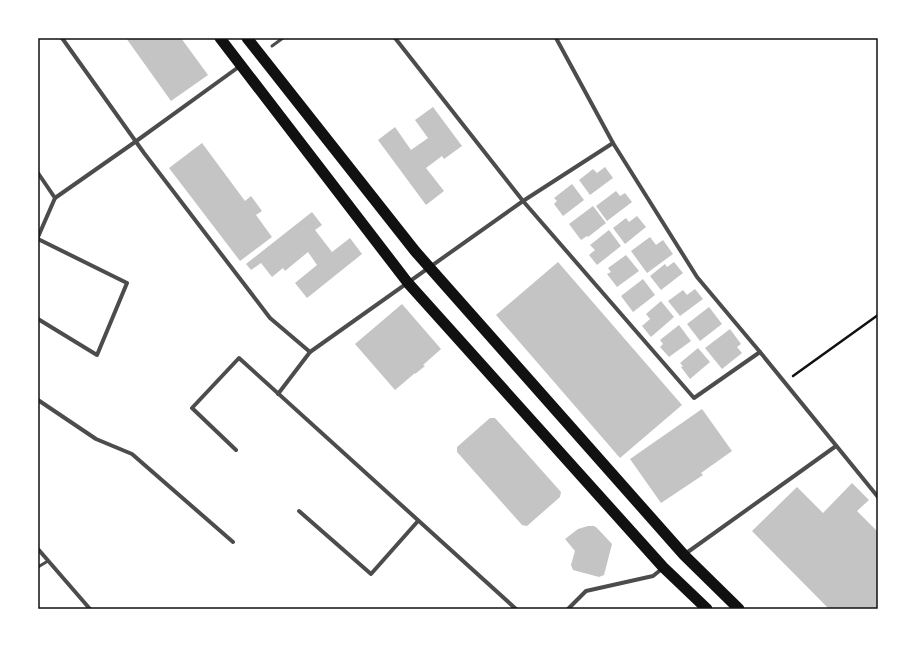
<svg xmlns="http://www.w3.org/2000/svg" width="916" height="647" font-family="Karla,sans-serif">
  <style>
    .building { fill: #c4c4c4 }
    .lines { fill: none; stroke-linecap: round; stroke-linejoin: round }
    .path { stroke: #111; stroke-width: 2.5 }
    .service { stroke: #4c4c4c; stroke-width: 3 }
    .minor { stroke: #4c4c4c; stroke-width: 4 }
    .trunk { stroke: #111; stroke-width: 11 }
    .neatline { fill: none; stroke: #111; stroke-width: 1.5 }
  </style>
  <rect width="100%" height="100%" fill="#fff"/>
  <g class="building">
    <polygon points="126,38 181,38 208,75 171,101"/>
    <polygon points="433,107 462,146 444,159 442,156 426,168 444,191 426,205 378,140 395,127 411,150 428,138 415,120"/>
    <polygon points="202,143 245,201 251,196 262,211 256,215 272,237 240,261 169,168"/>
    <polygon points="605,167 613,178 590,195 579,180 593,169 597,173"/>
    <polygon points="572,184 584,200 563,216 554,204 557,201 554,198"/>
    <polygon points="616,191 620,196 625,193 632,202 607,221 596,206"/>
    <polygon points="593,206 606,223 588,237 587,236 581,240 569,224"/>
    <polygon points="312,212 322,225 315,230 332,252 350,238 362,254 307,298 295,283 317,265 308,252 285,271 283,268 272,277 261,263 251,270 246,264"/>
    <polygon points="637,216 646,227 625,244 613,228 626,218 629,222"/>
    <polygon points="609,230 621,246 597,265 589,255 595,250 590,245"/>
    <polygon points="650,237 656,245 663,240 673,254 647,273 631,251"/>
    <polygon points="626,255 639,271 617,287 607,274 611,272 608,268"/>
    <polygon points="558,262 682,405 620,458 496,315"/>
    <polygon points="674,262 683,273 661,290 650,276 665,264 667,267"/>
    <polygon points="643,279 655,295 633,312 621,296"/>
    <polygon points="695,289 703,299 680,316 668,301 683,290 687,295"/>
    <polygon points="661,301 674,317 651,337 642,326 650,319 646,314"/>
    <polygon points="402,304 441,349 423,365 425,366 415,374 415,373 395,390 355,344"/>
    <polygon points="709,307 722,324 700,341 687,324"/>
    <polygon points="679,325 691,341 669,357 660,347 663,344 660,340"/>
    <polygon points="730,329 741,344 737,347 742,353 722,369 705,348"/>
    <polygon points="698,348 710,362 690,379 681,367 683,366 680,363"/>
    <polygon points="702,409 732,451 701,473 703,475 661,503 630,459"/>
    <polygon points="490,418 495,418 561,492 560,497 527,526 522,525 457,452 457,447"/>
    <polygon points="852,483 869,500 857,511 878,532 878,609 829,609 752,531 797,487 823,513"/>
    <polygon points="588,526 594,526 597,528 612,544 604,575 599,577 573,570 571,565 575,551 565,539 578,529"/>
  </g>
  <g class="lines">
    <polyline class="path" points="793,376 878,315"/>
    <g class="service">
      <polyline points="272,46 283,38"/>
      <polyline points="38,567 48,561"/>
    </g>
    <g class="minor">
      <polyline points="62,38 144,153 270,318 310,352"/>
      <polyline points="395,38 523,201 694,398 760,352"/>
      <polyline points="556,38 613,143 697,277 760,352 878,497"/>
      <polyline points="38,173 55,198"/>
      <polyline points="38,237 55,198 135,142 240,66"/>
      <polyline points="38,239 127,283 97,355 38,319"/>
      <polyline points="278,394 310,352 523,201 613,143"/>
      <polyline points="38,400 96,439 132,454 233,542"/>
      <polyline points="236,450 192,408 239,358 516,609"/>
      <polyline points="299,511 371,574 418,521"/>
      <polyline points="38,549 90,609"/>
      <polyline points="685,554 836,446"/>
      <polyline points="568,609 586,591 653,576 663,568"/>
    </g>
    <g class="trunk">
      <polyline points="220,38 408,283 663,567 707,609"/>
      <polyline points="247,38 415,251 684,555 739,609"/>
    </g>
  </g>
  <rect width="916" height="647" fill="none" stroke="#ffffff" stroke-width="78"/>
  <rect x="39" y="39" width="838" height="569" class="neatline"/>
</svg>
